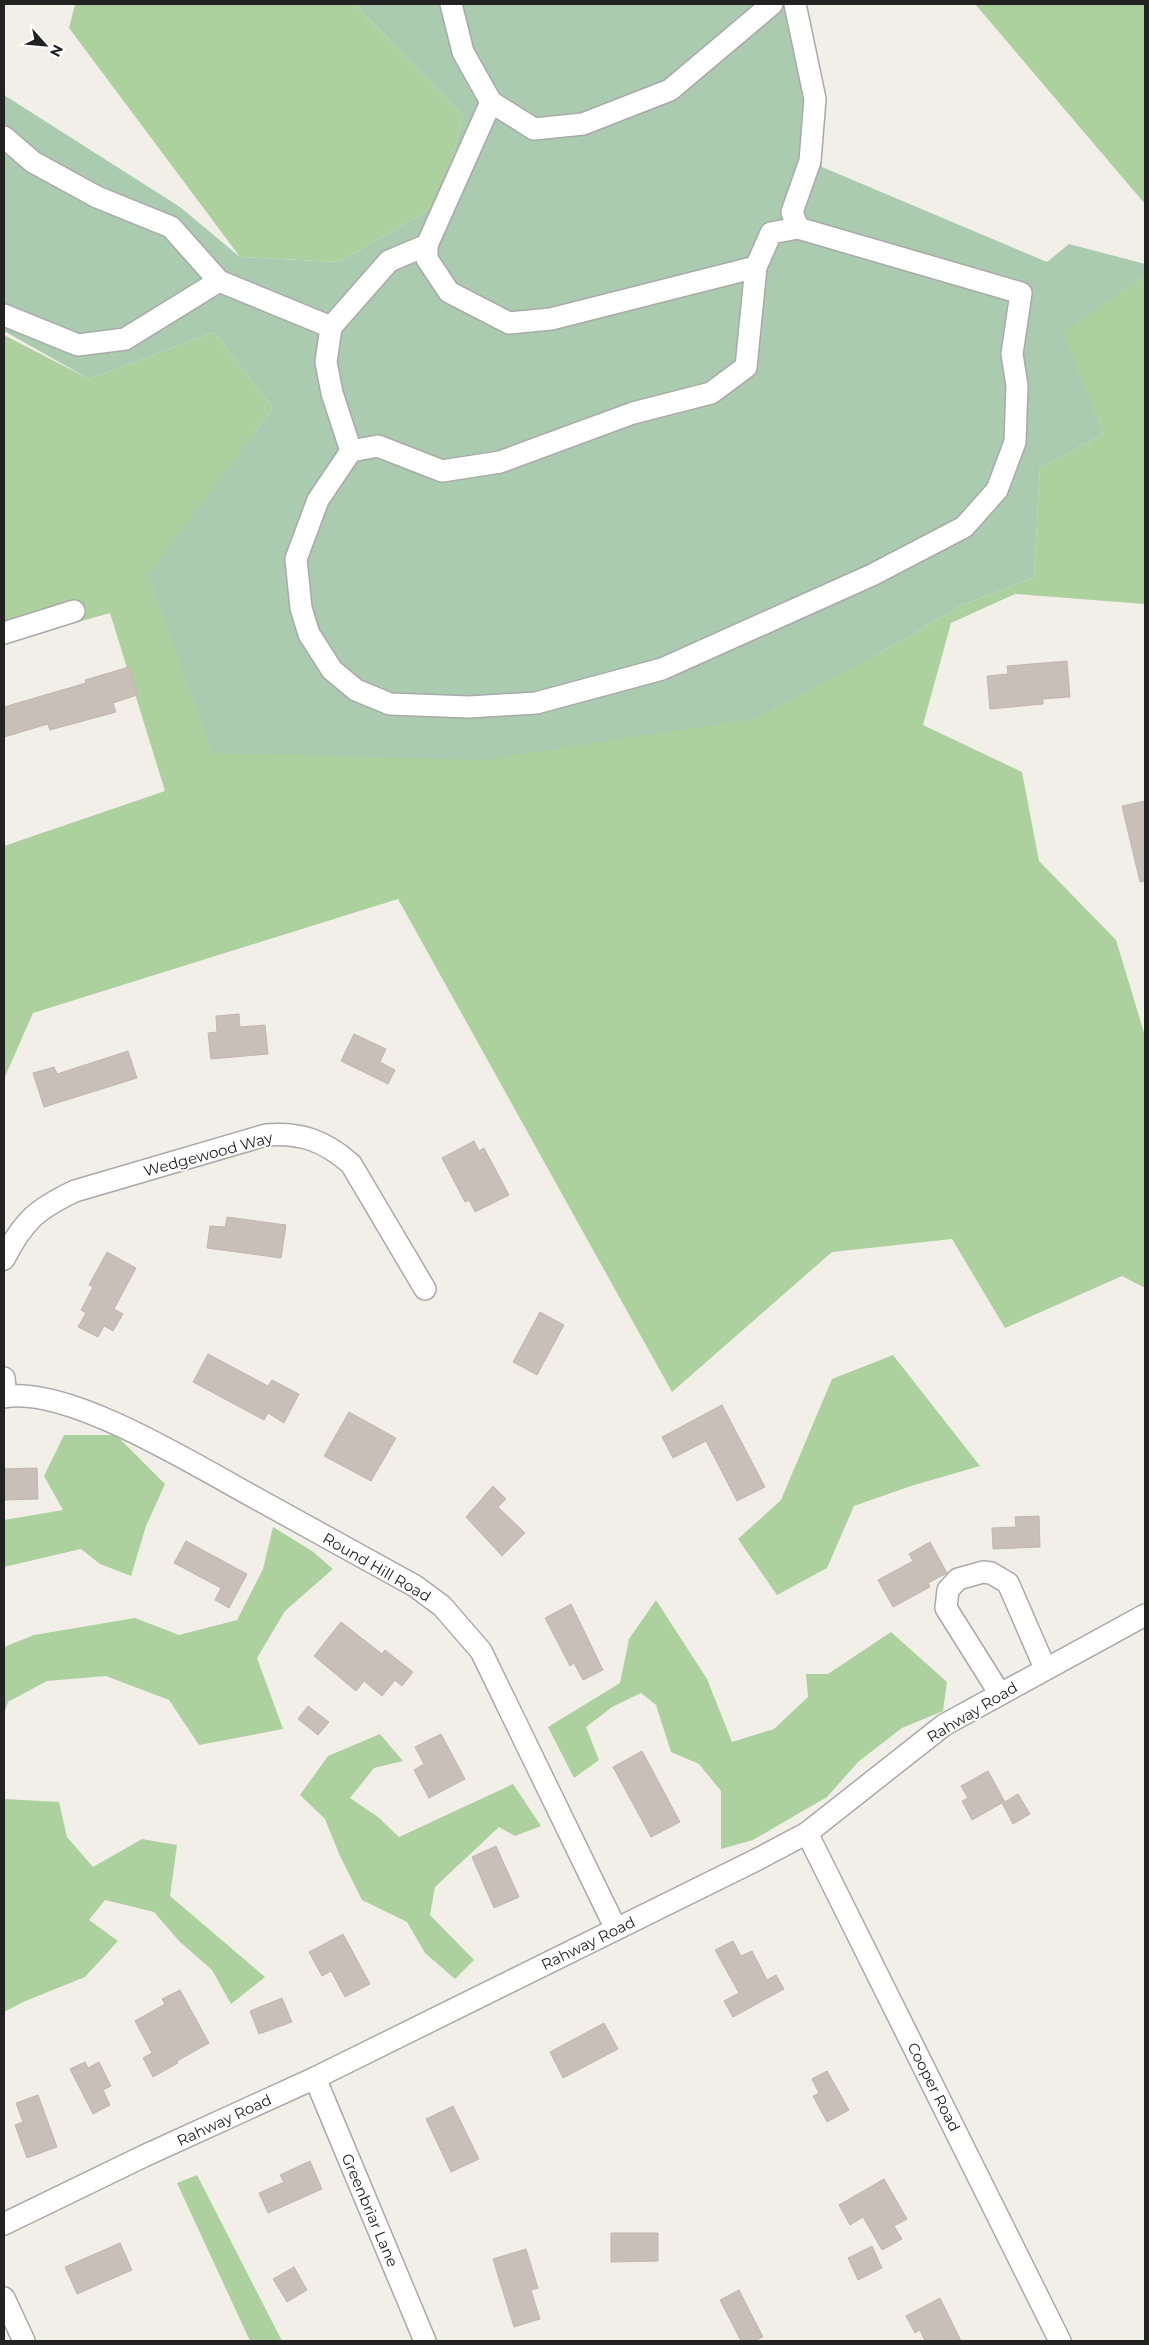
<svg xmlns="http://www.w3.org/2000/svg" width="1149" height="2345" font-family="Montserrat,sans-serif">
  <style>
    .forest { fill: #add19e }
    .cemetery { fill: #aacbaf }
    .building { fill: #c7bfb8; stroke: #c4b6ab }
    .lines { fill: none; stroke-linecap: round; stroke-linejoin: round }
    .minor-casing { stroke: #a9a9a9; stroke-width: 24 }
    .minor { stroke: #fff; stroke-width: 21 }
    .labels { text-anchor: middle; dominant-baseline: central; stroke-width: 4; stroke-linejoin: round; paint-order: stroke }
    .street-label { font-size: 15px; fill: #222; stroke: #fff }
  </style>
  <rect width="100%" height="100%" fill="#f2efe9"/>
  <g class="forest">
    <polygon points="75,4 355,4 463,116 441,203 339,262 240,257 69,28"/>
    <polygon points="975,4 1145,4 1145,204"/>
    <polygon points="1145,275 1144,604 1015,594 951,623 923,725 1022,772 1039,861 1116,940 1145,1036 1145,1288 1122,1276 1005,1328 952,1239 832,1252 672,1392 398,899 33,1013 4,1079 4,846 165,791 110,613 4,643 4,335 89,379 214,332 273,408 149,575 875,656 958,607 1034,577 1040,467 1104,434 1062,332"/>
    <polygon points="893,1355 980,1466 911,1486 854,1506 827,1568 777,1595 738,1539 781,1500 832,1379"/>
    <polygon points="64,1435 116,1435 165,1484 146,1526 131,1576 100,1564 81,1549 4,1567 4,1520 63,1510 44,1476"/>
    <polygon points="273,1527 312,1551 333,1569 285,1611 257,1658 283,1729 199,1745 169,1700 106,1676 47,1681 8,1702 4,1714 4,1647 34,1635 135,1618 179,1635 237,1620 263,1569"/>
    <polygon points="656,1600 707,1679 732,1742 774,1729 808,1697 806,1674 828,1674 891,1632 947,1682 943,1711 902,1728 858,1762 827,1797 753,1840 721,1849 721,1791 699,1764 671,1752 656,1705 641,1693 612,1707 586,1727 599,1760 574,1778 548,1727 620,1683 629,1639"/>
    <polygon points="380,1734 403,1761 374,1768 350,1798 378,1817 399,1837 513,1784 541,1826 515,1836 499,1827 435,1887 430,1915 474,1960 455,1979 425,1953 407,1922 362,1900 340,1856 325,1819 300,1795 328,1756"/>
    <polygon points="4,1799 59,1802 67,1837 93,1867 142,1839 177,1845 170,1896 265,1977 231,2004 212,1970 179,1941 154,1912 105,1900 89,1920 118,1941 85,1977 23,2002 4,2012"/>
    <polygon points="197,2175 282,2341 250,2341 177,2183"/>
  </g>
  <polygon class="cemetery" points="355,4 804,4 822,167 1047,262 1069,244 1145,264 1145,275 1063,332 1104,434 1040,467 1034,577 958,607 875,656 752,719 484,760 212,753 148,575 273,408 214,332 89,379 4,331 4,95 180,207 240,257 339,262 441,203 463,116"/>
  <g class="building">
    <polygon points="1067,661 1070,697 1043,699 1043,704 990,709 987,676 1008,674 1007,666"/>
    <polygon points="129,667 137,695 113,703 116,712 50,730 48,724 4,737 4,707 86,683 85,680"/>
    <polygon points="1145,801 1145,881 1140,882 1122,806"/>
    <polygon points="239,1014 240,1027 265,1025 268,1054 211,1059 208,1033 217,1032 216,1016"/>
    <polygon points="354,1034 386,1049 380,1062 395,1070 388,1084 341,1061"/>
    <polygon points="128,1051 137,1078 44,1107 33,1073 54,1067 57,1074"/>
    <polygon points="474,1141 479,1151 484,1148 509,1195 475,1212 469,1200 465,1202 442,1158"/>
    <polygon points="227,1217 286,1225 281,1258 207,1248 210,1226 225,1227"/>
    <polygon points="107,1252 136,1268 114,1309 123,1314 113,1331 104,1326 98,1337 78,1327 86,1313 81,1310 93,1287 89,1285"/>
    <polygon points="540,1312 564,1325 537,1375 513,1362"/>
    <polygon points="208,1354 268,1386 272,1380 299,1394 284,1423 268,1413 264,1420 193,1382"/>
    <polygon points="722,1405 765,1487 737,1501 706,1441 673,1458 662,1437"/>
    <polygon points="349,1412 396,1438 371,1481 324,1456"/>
    <polygon points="37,1468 38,1499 4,1500 4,1469"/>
    <polygon points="493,1486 506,1499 498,1507 525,1533 502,1556 466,1517"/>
    <polygon points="1039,1516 1040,1547 993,1549 992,1528 1016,1527 1015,1517"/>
    <polygon points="186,1541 247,1574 229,1608 215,1600 221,1588 174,1563"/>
    <polygon points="930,1542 947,1573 928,1583 930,1587 893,1607 878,1580 913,1561 909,1554"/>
    <polygon points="571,1604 603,1670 583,1680 574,1663 570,1666 545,1618"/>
    <polygon points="341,1622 382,1654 385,1650 413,1672 402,1686 395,1680 382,1696 364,1681 356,1691 314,1656"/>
    <polygon points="308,1706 329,1722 318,1735 298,1719"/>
    <polygon points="441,1734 465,1779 429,1798 414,1770 424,1764 415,1747"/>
    <polygon points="642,1751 680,1822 651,1837 613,1767"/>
    <polygon points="988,1771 1005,1802 1018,1794 1030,1814 1013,1824 1002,1803 972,1820 962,1801 968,1798 961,1786"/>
    <polygon points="496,1846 519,1897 494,1908 472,1857"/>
    <polygon points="343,1934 370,1984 345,1997 331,1971 322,1976 309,1952"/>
    <polygon points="733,1941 741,1956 752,1951 767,1980 776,1975 784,1989 733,2017 724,2001 739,1993 715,1950"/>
    <polygon points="180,1990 209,2043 177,2061 178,2063 153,2077 143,2058 152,2053 135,2021 165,2004 162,1999"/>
    <polygon points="282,1998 292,2022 259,2034 250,2011"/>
    <polygon points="604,2023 618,2049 563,2078 550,2052"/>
    <polygon points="85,2062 88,2068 99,2062 111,2086 103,2090 110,2105 93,2114 70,2069"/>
    <polygon points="827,2071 849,2110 827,2122 813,2096 819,2093 812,2079"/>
    <polygon points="38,2095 57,2147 27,2158 15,2125 23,2122 16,2103"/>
    <polygon points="453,2106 479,2159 451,2172 426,2119"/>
    <polygon points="310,2161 322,2189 268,2213 259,2193 284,2182 280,2175"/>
    <polygon points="884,2179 907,2219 894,2226 902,2239 882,2250 863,2217 850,2225 839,2205"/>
    <polygon points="611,2233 658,2233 658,2261 611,2262"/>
    <polygon points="120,2243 132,2270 77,2294 65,2267"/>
    <polygon points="872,2246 882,2268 858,2280 848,2258"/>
    <polygon points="526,2249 538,2288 531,2290 540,2319 514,2327 493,2259"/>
    <polygon points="294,2267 307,2290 287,2302 273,2279"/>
    <polygon points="739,2290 763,2337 754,2341 741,2341 720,2300"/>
    <polygon points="940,2298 961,2341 925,2341 920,2330 915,2333 906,2316"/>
  </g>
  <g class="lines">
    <g class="minor-casing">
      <g id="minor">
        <polyline points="451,4 463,52 491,102 534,129 583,124 670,90 772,4"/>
        <polyline points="795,4 815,99 810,161 792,212 798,228"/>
        <polyline points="4,137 33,162 97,197 171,227 219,281 331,327 326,362 332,393 351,451"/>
        <polygon points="798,228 1021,293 1012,354 1017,386 1015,442 997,490 964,527 872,575 662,669 536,703 469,707 390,704 356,690 332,670 309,634 301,608 296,559 318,500 351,451 378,446 442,471 500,462 633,413 711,393 746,367 756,267 771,233"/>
        <polyline points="427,245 491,102"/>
        <polyline points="4,315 78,345 125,339 219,281"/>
        <polyline points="331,327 389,261 427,245 427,259 449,292 509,323 551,319 756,267"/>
        <polyline points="4,633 74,611"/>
        <path d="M4,1259C23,1221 37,1209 75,1191L266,1135C301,1132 325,1141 351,1164L425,1289"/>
        <polyline points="4,1378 6,1396"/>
        <path d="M4,1397C67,1385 195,1465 252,1496C306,1526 361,1556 415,1586L442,1606L481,1651L616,1929"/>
        <polyline points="1000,1694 946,1608 948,1590 958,1579 983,1572 991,1573 1008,1583 1045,1668"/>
        <polyline points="807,1833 1060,2341"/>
        <polyline points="315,2078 425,2341"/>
        <polyline points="4,2224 144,2156 315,2078 758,1859 807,1833 944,1725 1145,1615"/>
        <polyline points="4,2298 24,2341"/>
      </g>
    </g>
    <use href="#minor" class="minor"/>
  </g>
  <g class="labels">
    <g class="street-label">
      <text transform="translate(208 1154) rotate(-15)">Wedgewood Way</text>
      <text transform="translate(377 1567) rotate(30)">Round Hill Road</text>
      <text transform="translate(972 1712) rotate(-31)">Rahway Road</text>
      <text transform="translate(588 1943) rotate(-26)">Rahway Road</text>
      <text transform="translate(934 2087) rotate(63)">Cooper Road</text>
      <text transform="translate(224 2120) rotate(-25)">Rahway Road</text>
      <text transform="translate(370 2210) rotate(67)">Greenbriar Lane</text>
    </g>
  </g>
  <rect width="1149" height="2345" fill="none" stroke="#222222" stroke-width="10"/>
  <g transform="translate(45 45) rotate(117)" stroke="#ffffff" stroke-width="4" paint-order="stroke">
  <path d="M0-4L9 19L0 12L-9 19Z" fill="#222222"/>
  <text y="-8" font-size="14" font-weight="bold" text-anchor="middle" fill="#222222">N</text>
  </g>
</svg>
